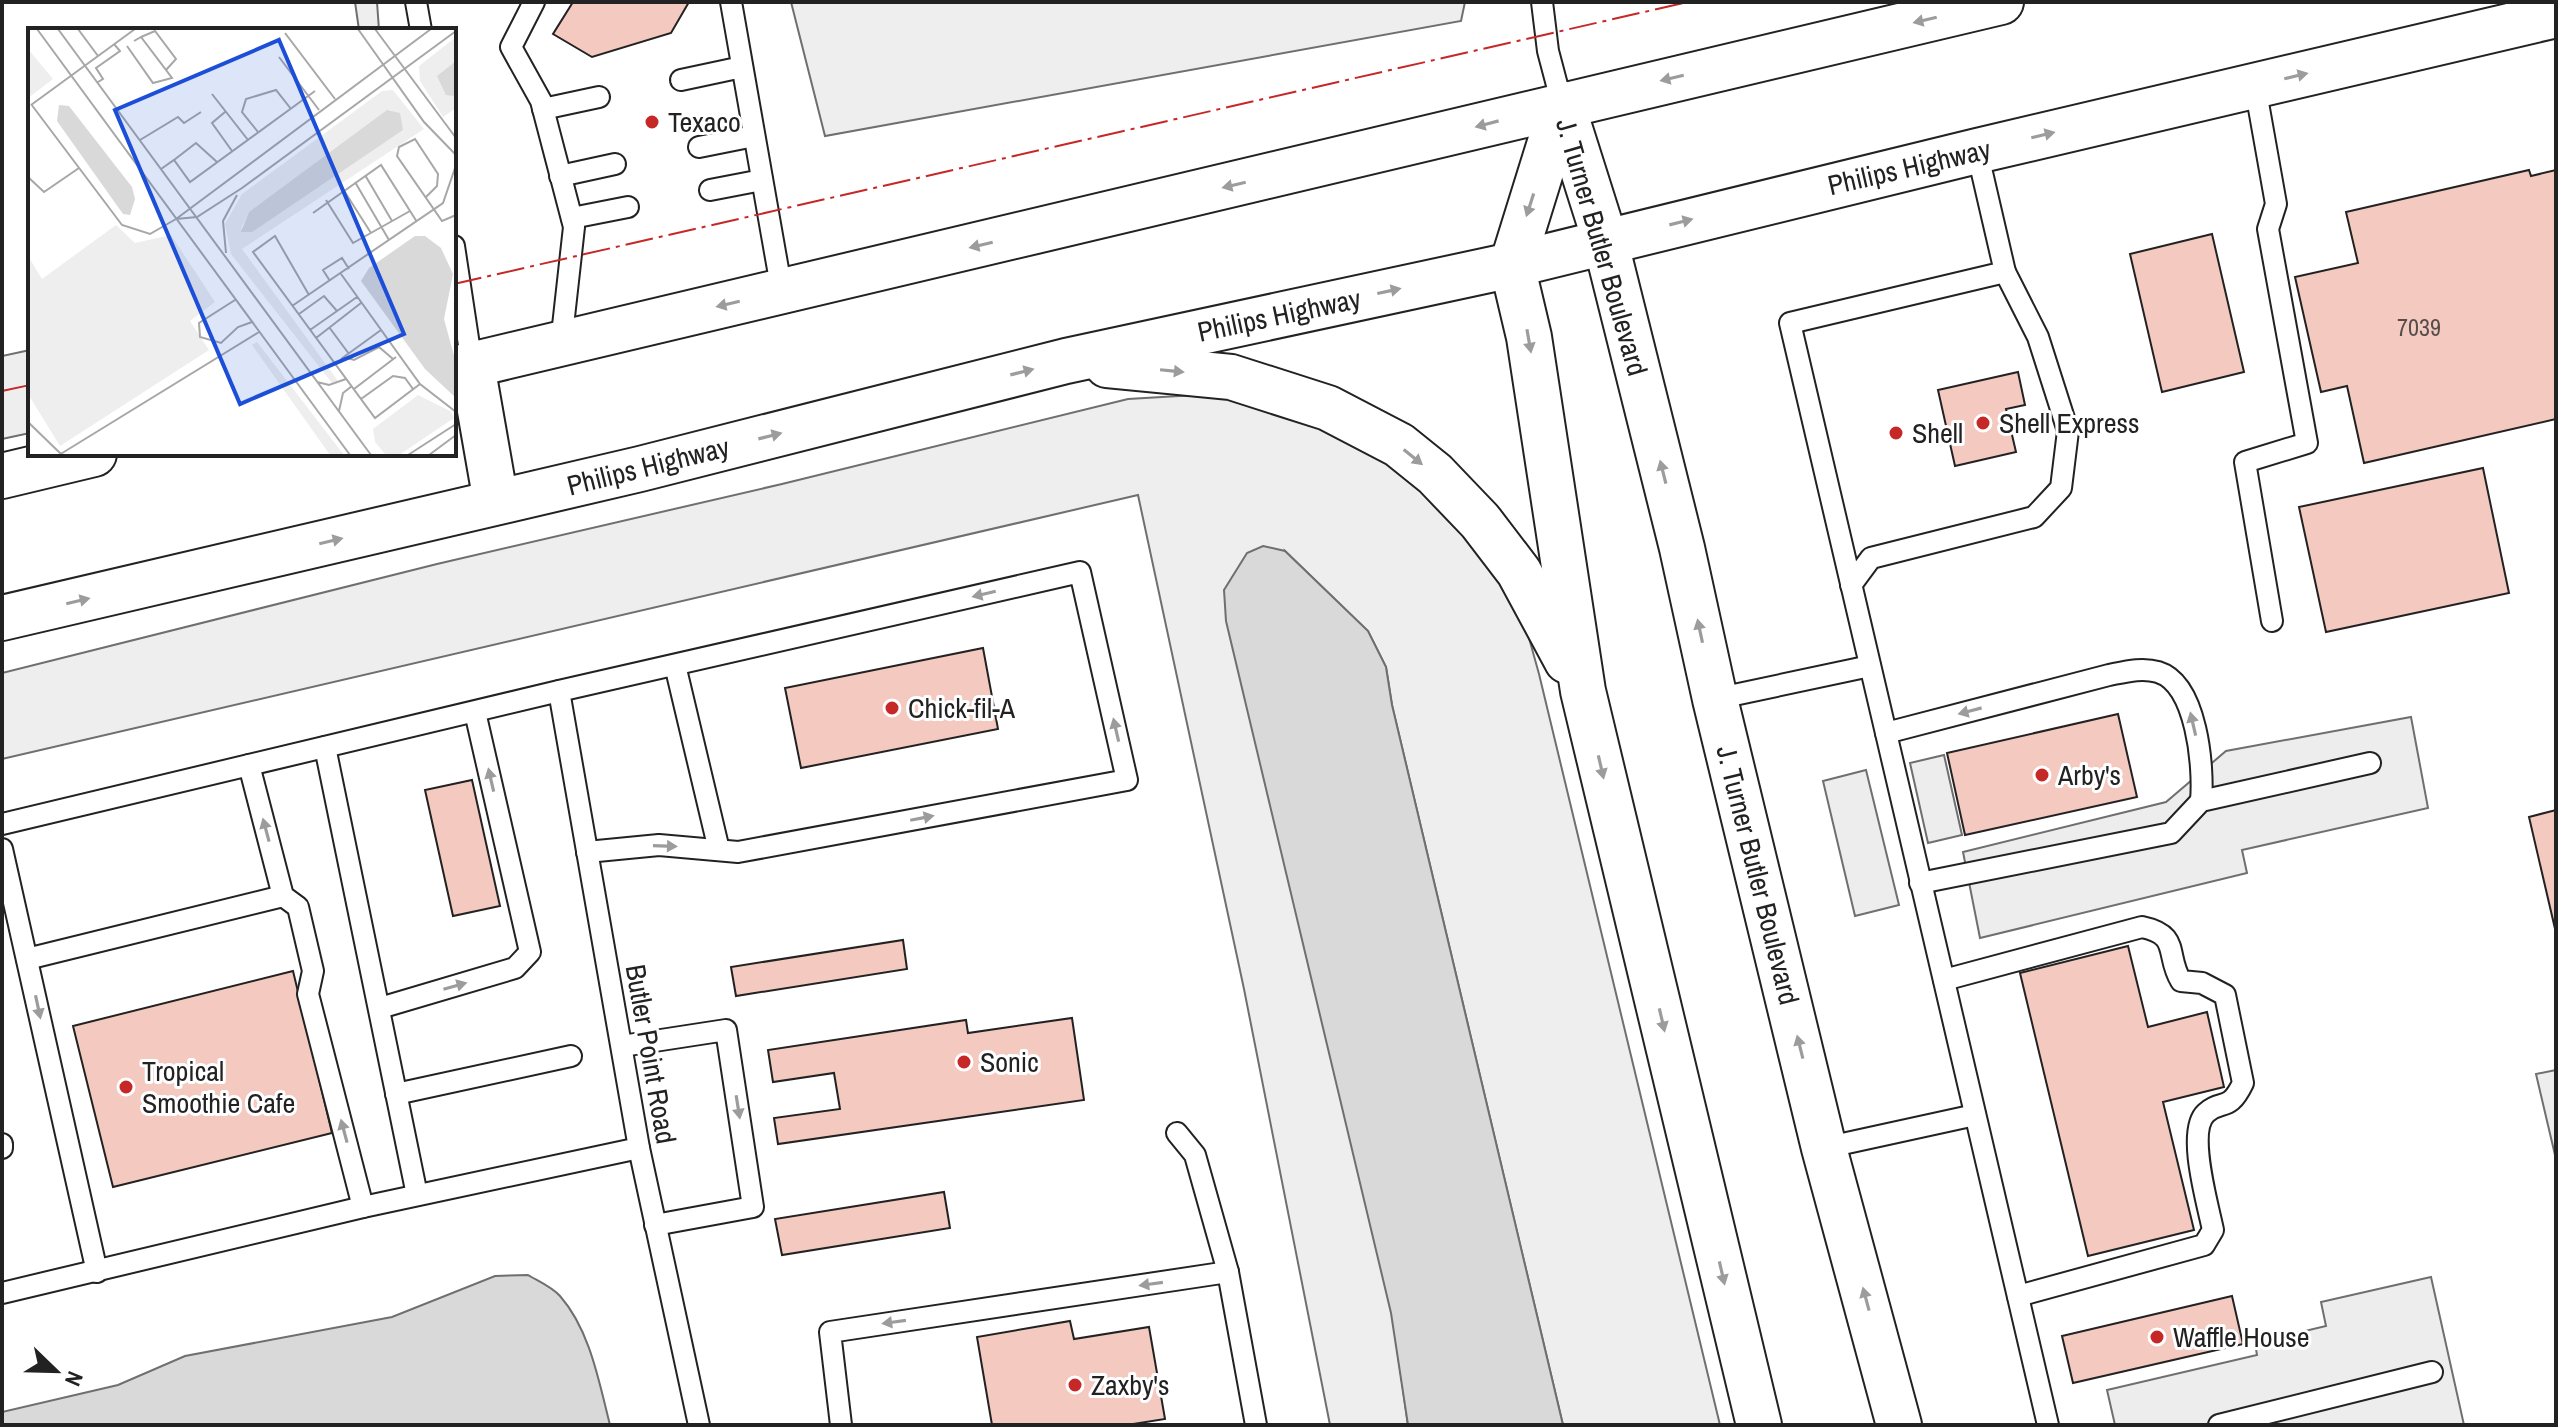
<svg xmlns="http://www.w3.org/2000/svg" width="2558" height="1427" font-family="'Archivo Narrow',sans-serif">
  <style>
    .green { fill: #eee; stroke: #6f6f6f; stroke-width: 2 }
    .parking { fill: #ededed; stroke: #6f6f6f; stroke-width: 2 }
    .water { fill: #d9d9d9; stroke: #6f6f6f; stroke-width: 2 }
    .building { fill: #f3c9c0; stroke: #222; stroke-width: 2 }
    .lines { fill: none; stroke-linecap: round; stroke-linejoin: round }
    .lane-casing { stroke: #222; stroke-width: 24 }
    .primary-casing { stroke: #222; stroke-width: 48 }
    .lane { stroke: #fff; stroke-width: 20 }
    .primary { stroke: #fff; stroke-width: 44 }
    .power { stroke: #c62828; stroke-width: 2; stroke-dasharray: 28 6 4 6; stroke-linecap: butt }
    .oneway { fill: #9c9c9c }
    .poi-dot { fill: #c62828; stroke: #fff; stroke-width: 3 }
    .labels { text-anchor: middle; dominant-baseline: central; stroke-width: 6; stroke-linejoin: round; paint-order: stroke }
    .number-label { font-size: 24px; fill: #564c4a }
    .poi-label { font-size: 28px; fill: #222; stroke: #fff; text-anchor: start }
    .street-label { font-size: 28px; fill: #222; stroke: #fff }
    .inset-road { fill: none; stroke: #a7a7a7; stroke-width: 2 }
    .view { fill: #1d4ed8; fill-opacity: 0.15; stroke: #1d4ed8; stroke-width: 4 }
    .inset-edge { fill: none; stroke: #222; stroke-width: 4 }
  </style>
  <rect width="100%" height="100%" fill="#fff"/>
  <g class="green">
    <polygon points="355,2 377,2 379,30 359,30"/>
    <polygon points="791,2 1465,2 1461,21 825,136"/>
    <polygon points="30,350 30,433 2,439 2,356"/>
    <polygon points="1196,395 1225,397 1306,416 1410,476 1494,567 1529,638 1539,674 1720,1425 1563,1425 1392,705 1386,667 1368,631 1285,551 1408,1425 1330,1425 1244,989 1138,495 2,759 2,673 437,564 782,484 1128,399"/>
  </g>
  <g class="parking">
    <polygon points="2411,717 2428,808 2242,850 2247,873 1980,938 1963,852 2166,802 2226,751"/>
    <polygon points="1944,755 1962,835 1928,843 1910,763"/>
    <polygon points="1866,770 1899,905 1855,916 1823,781"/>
    <polygon points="2556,1070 2556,1155 2555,1155 2536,1074"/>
    <polygon points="2431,1277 2464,1425 2115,1425 2107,1390 2257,1355 2255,1343 2326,1326 2321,1302"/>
  </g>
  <g class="water">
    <polygon points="1263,546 1285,551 1368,631 1386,667 1392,705 1563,1425 1408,1425 1391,1313 1226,621 1224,590 1247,553"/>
    <path d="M528,1275C538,1281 552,1287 560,1296C590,1330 599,1382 610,1425H2V1412L118,1385L185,1356L392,1317L495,1276Z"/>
  </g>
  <g class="building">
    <polygon points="573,2 689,2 671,33 592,57 553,34"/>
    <polygon points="2529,170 2531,176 2556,170 2556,419 2364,463 2347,386 2321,392 2295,277 2358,263 2346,212"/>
    <polygon points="2212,234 2244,372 2162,392 2130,254"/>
    <polygon points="2018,372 2025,405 2006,409 2016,452 1955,466 1938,390"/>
    <polygon points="2483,468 2509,593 2326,632 2299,507"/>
    <polygon points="983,648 998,729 801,768 785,688"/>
    <polygon points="2118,714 2137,797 1965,835 1947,753"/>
    <polygon points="472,780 500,906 453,916 425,790"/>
    <polygon points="2556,810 2556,933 2529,817"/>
    <polygon points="903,940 907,969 736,996 731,967"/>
    <polygon points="2128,946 2148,1027 2207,1012 2224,1087 2163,1102 2194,1230 2088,1256 2020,973"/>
    <polygon points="293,971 332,1133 113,1187 73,1026"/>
    <polygon points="1072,1018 1084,1100 778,1144 774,1118 840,1109 834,1073 773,1082 768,1050 966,1020 968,1033"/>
    <polygon points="944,1192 950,1228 782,1255 775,1219"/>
    <polygon points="2232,1296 2243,1344 2073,1383 2062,1336"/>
    <polygon points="1070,1321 1074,1339 1149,1327 1165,1419 1127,1425 992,1425 977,1337"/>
  </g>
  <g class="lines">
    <g class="lane-casing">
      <g id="lane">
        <polyline points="416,2 421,30"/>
        <polyline points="534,2 511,47 541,101 574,227 561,344"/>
        <polyline points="731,2 782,292"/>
        <polyline points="1542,2 1548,51 1562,104"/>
        <polyline points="681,80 742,67"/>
        <polyline points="2255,86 2276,204 2268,229 2307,443 2245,462 2272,621"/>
        <polyline points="543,109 599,97"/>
        <polyline points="699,147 754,136"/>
        <polyline points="1977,151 2005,272 1790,323 2048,1425"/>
        <polyline points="560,176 615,164"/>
        <polyline points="710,190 762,180"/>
        <polyline points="572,218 628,207"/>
        <polyline points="454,246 472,365"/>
        <polyline points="1851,585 1871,558 2034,517 2061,488 2068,431 2038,337 2005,272"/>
        <polyline points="675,665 719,850"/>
        <polyline points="559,691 639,1148 699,1425"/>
        <polyline points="1715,699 1870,666"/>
        <path d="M1886,733L2109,675C2124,672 2142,667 2158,672C2197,684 2204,767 2201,801"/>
        <polyline points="325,747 417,1195"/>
        <polyline points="249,765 283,896 298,907 313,971 308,994 363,1207"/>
        <polyline points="2,824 559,691 1080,572 1127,780 738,852 659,845 587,852"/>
        <polyline points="2,849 97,1272"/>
        <polyline points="1920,883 2171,833 2201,801 2370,763"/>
        <polyline points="27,959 283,896"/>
        <path d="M1944,980L2142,927C2181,935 2165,955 2181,981L2202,983L2225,995L2243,1083C2228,1114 2222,1098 2206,1113C2186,1131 2208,1205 2213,1230L2204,1245L2018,1296"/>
        <polyline points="380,1008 515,968 530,952 475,712"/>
        <polyline points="622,1046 726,1030 753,1207 655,1225"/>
        <polyline points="396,1094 571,1056"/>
        <polyline points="1177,1133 1195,1155 1228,1272 1256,1425"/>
        <polyline points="2,1144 2,1148"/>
        <polyline points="1824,1148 1975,1115"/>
        <polyline points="2,1293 363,1207 639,1148"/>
        <polyline points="841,1425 830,1332 1228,1272"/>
        <polyline points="2219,1425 2432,1372"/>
      </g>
    </g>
    <g class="primary-casing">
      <g id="primary">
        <polyline points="1562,104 1605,240 1682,548 1715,699 1824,1148 1899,1425"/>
        <polyline points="1562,104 1512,265 1529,337 1583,691 1759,1425"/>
        <polyline points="472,365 496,502"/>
        <polyline points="1107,365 1231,377 1328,408 1399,445 1435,474 1480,521 1519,572 1567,661"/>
        <polyline points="454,369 2001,2"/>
        <polyline points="2,476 94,454"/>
        <polyline points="2,618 640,469 1066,361 1512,265 1977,151 2556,15"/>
      </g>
    </g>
    <use href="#lane" class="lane"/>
    <use href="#primary" class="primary"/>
    <g class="power">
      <polyline points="454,284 1688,2"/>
      <polyline points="2,391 30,385"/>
    </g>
  </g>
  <defs><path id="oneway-solid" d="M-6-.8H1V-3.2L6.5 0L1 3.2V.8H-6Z" transform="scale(2)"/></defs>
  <g class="oneway">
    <use href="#oneway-solid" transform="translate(1925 20) rotate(167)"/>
    <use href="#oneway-solid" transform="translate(2296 76) rotate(-13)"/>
    <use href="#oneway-solid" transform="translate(1672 78) rotate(167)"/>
    <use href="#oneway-solid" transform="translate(1487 124) rotate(165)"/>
    <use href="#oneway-solid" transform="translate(2043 135) rotate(-13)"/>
    <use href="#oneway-solid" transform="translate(1234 185) rotate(167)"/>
    <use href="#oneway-solid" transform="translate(1530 205) rotate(108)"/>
    <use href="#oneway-solid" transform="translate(1681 222) rotate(-14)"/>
    <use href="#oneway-solid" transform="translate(981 245) rotate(167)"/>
    <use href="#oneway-solid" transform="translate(1389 291) rotate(-12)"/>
    <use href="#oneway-solid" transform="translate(728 304) rotate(167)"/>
    <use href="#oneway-solid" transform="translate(1529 341) rotate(80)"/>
    <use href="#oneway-solid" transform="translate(1172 371) rotate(6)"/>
    <use href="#oneway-solid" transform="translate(1022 372) rotate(-14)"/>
    <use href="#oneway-solid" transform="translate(770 436) rotate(-14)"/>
    <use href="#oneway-solid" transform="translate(1413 457) rotate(39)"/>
    <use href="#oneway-solid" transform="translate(1663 472) rotate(-104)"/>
    <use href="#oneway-solid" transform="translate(331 541) rotate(-13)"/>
    <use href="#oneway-solid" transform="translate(984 594) rotate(167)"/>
    <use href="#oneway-solid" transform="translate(78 601) rotate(-13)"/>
    <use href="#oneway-solid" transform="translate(1700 631) rotate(-102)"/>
    <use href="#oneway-solid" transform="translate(1970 711) rotate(165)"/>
    <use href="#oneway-solid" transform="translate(2193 724) rotate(-103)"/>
    <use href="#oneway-solid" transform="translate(1116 730) rotate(-103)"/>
    <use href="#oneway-solid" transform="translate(1601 767) rotate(77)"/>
    <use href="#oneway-solid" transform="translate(491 780) rotate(-103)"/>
    <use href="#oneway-solid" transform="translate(922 818) rotate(-11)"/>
    <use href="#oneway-solid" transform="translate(266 830) rotate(-105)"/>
    <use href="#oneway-solid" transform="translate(665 846) rotate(2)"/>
    <use href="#oneway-solid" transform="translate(455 986) rotate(-16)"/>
    <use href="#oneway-solid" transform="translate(38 1007) rotate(78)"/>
    <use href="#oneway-solid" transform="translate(1662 1020) rotate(77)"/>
    <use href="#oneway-solid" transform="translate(1800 1047) rotate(-104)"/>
    <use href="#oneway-solid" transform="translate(738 1107) rotate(81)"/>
    <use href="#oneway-solid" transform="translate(344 1131) rotate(-105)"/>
    <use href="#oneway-solid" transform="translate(1722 1273) rotate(77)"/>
    <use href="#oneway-solid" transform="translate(1151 1284) rotate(172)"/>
    <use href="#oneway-solid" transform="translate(1866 1299) rotate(-105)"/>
    <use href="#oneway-solid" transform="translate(894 1322) rotate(172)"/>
  </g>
  <g class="poi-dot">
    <circle cx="652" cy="122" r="8"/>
    <circle cx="1983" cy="423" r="8"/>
    <circle cx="1896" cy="433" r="8"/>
    <circle cx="892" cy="708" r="8"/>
    <circle cx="2042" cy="775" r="8"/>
    <circle cx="964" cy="1062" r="8"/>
    <circle cx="126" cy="1087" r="8"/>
    <circle cx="2157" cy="1337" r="8"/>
    <circle cx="1075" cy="1385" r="8"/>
  </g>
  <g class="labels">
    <g class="number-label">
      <text x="2419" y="327">7039</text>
    </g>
    <g class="poi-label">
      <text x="668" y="122">Texaco</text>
      <text x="1999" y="423">Shell Express</text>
      <text x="1912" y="433">Shell</text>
      <text x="908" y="708">Chick-fil-A</text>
      <text x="2058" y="775">Arby's</text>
      <text x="980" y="1062">Sonic</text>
      <text x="142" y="1071">Tropical<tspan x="142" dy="32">Smoothie Cafe</tspan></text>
      <text x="2173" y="1337">Waffle House</text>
      <text x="1091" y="1385">Zaxby's</text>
    </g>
    <g class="street-label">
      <text transform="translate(1909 167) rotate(-13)">Philips Highway</text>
      <text transform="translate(1602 247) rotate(74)">J. Turner Butler Boulevard</text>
      <text transform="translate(1279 315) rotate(-12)">Philips Highway</text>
      <text transform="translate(648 466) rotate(-14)">Philips Highway</text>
      <text transform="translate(1758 875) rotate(76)">J. Turner Butler Boulevard</text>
      <text transform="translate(651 1054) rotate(80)">Butler Point Road</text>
    </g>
  </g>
  <g transform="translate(28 28)">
    <rect width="428" height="428" fill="#fff"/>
    <path d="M428,9V80L415,89L392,53L391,38ZM0,21L25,51L0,70ZM365,62L396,101L214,221L310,353L304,355L203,226L197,196L214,166L354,63ZM363,82L375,102L213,201L221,184ZM88,197L107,215L143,207L187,274L162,293L181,322L32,418L0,366V228L14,251ZM229,314L316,427H302L224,317L54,421ZM390,367L422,383L426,390L371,427H358L347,414L345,401Z" fill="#eee" fill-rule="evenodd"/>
    <path d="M428,33V66L425,68L418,67L409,48ZM31,77L41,78L104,159L107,171L102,187L95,186L29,93ZM359,82L372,85L375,102L224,204H213L221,184ZM387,208H397L413,220L425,246L416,291L428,335V370L397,341L333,253L341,240Z" fill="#d9d9d9"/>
    <path class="inset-road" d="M9,1L322,427M30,1L343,427M50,1L70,28M330,1L396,94L428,127M347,1L428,110M257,5L307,71M113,9L127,3L148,31L138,42M99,18L125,55L144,50L113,9L106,13M251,29L291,82M70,54L75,51L68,40L92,23L86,16M184,66L220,112M3,76L94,197L122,206L148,191M3,77L107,1M197,84L184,95L204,123M230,104L214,84L218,71L248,62L263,81M112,112L150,89L156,95L173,84M146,132L168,115L189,134M133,141L146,132L162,154L287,63M337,147L364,193M0,149L16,164L51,140M327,154L361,212M315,161L343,205M398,169L409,158L410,146L387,111L371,119L369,128L414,193L428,187M298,172L325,215L382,183M285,185L353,137L389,194M148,191L169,189L214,160L428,3M148,191L403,1M198,225L195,193L209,167M313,246L392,356L428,384M302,253L295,242L314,230L321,241M281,267L247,208L225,224L347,390L392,356M207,272L171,295L172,309L193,315L210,299L224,294M264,278L415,175L428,137M271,286L296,268L309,283M301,299L321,326M282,302L329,269M288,310L333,275M316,329L326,332L351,319L365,331M313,331L353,302M289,354L301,357L318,351M326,361L368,329M333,371L365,348L377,350L385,361M311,383L315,365L324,358M0,394L33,426M31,427L231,304M380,427L428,396M401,427L428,407"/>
    <path class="view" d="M251,12L376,306L212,376L87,82Z"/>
    <rect width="428" height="428" class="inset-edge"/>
  </g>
  <rect width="2558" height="1427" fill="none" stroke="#222222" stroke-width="8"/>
  <g transform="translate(56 1371) rotate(113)" stroke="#ffffff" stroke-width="6" paint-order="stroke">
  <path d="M0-6L14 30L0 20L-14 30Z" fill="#222222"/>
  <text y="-12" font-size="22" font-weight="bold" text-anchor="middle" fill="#222222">N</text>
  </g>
</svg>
